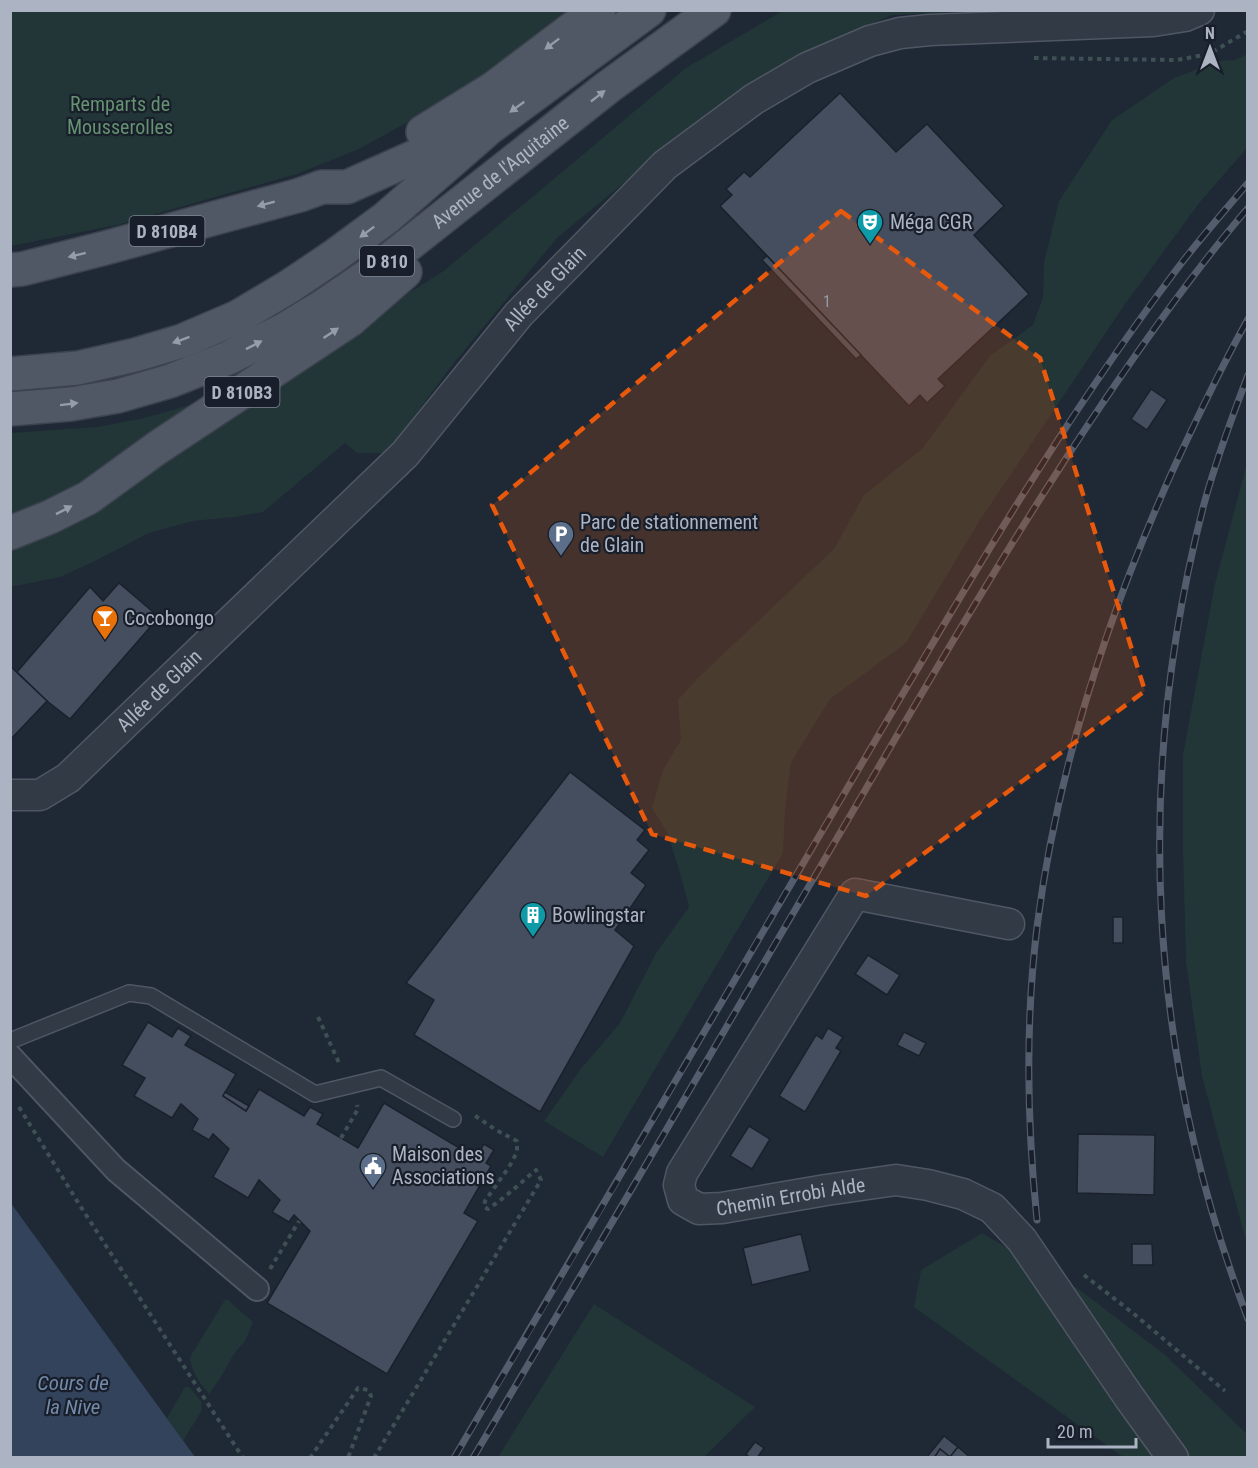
<svg xmlns="http://www.w3.org/2000/svg" width="1258" height="1468" font-family="'Roboto Condensed',sans-serif">
  <style>
    .green { fill: #223537 }
    .water { fill: #33435c }
    .building { fill: #454e5f; stroke: #1a212c; stroke-width: 1.5 }
    .lines { fill: none; stroke-linecap: round; stroke-linejoin: round }
    .service-casing { stroke: #505764; stroke-width: 18 }
    .pedestrian-casing { stroke: #505764; stroke-width: 26 }
    .minor-casing { stroke: #505764; stroke-width: 33 }
    .primary-casing { stroke: #3c434f; stroke-width: 36 }
    .path { stroke: #3e5053; stroke-width: 4; stroke-dasharray: 4.5 4.5; stroke-linecap: butt }
    .service { stroke: #323a45; stroke-width: 15 }
    .pedestrian { stroke: #323a45; stroke-width: 22 }
    .minor { stroke: #323a45; stroke-width: 30 }
    .primary { stroke: #505866; stroke-width: 33 }
    .rail-casing { stroke: #545d6d; stroke-width: 7 }
    .rail { stroke: #181f2a; stroke-width: 4.5; stroke-dasharray: 14; stroke-linecap: butt }
    .oneway { fill: #959dac }
    .marked { fill: #e8590c; fill-opacity: 0.2; stroke: #e8590c; stroke-width: 4.5; stroke-dasharray: 12 8; stroke-linejoin: round }
    .labels { text-anchor: middle; dominant-baseline: central; stroke-width: 4.5; stroke-linejoin: round; paint-order: stroke }
    .number-label { font-size: 16px; fill: #929aaa }
    .shield { fill: #181f2a; stroke: #808795; stroke-width: 1.5 }
    .shield-label { font-size: 18px; font-weight: bold; fill: #acb4c3 }
    .park-label { font-size: 20px; fill: #659271; stroke: #181f2a }
    .street-label { font-size: 20px; fill: #acb4c3; stroke: #181f2a }
    .poi-label { font-size: 20px; fill: #acb4c3; stroke: #181f2a; text-anchor: start }
    .water-label { font-size: 21px; font-style: italic; fill: #748aab; stroke: #181f2a }
  </style>
  <rect width="100%" height="100%" fill="#1f2835"/>
  <g class="green">
    <polygon points="11,11 573,11 499,65 426,112 359,149 297,174 117,225 11,246"/>
    <polygon points="782,11 988,11 892,15 810,50 715,108 557,238 453,364 387,453 357,453 345,443 263,512 235,517 193,521 149,533 93,562 60,577 11,587 11,547 127,489 412,291 445,270 686,68"/>
    <polygon points="1247,54 1247,148 1200,202 1123,307 980,520 906,643 830,699 791,762 785,809 783,853 603,1157 544,1121 580,1070 620,1023 656,953 689,907 680,873 667,832 652,808 663,770 681,740 678,700 697,679 834,549 864,495 922,449 990,356 1033,325 1043,297 1044,262 1059,201 1112,120 1174,78 1217,61 1235,60"/>
    <polygon points="197,403 70,492 11,515 10,433 97,427 144,418"/>
    <polygon points="1247,463 1247,1244 1229,1178 1202,1076 1186,962 1183,851 1183,755 1215,584"/>
    <polygon points="982,1233 1080,1290 1164,1354 1247,1434 1247,1457 1123,1457 914,1307 921,1270"/>
    <path d="M225,1300H228L253,1322L245,1341L234,1354L221,1377L209,1394C200,1383 191,1372 190,1357Z"/>
    <polygon points="594,1304 755,1407 704,1457 498,1457"/>
    <polygon points="185,1387 189,1387 201,1401 202,1410 183,1441 167,1418"/>
  </g>
  <polygon class="water" points="10,1202 195,1457 11,1457"/>
  <g class="building">
    <polygon points="840,93 896,152 927,124 1004,206 974,235 1029,294 938,379 945,386 927,403 920,395 909,406 720,206 732,195 726,189 744,172 750,177"/>
    <polygon points="767,256 861,355 856,359 762,260"/>
    <polygon points="1151,389 1167,400 1147,430 1131,419"/>
    <polygon points="119,583 159,617 70,719 47,701 17,672 90,587 103,601"/>
    <polygon points="10,666 47,701 10,740"/>
    <polygon points="570,772 645,830 637,840 649,850 631,873 646,885 615,930 634,946 540,1112 414,1035 434,1000 406,983"/>
    <rect x="1113" y="917" width="10" height="26"/>
    <polygon points="868,955 900,975 887,995 855,974"/>
    <polygon points="148,1022 172,1037 178,1028 191,1036 185,1045 236,1074 223,1096 246,1111 259,1089 304,1116 310,1107 323,1114 317,1124 358,1148 384,1103 476,1158 484,1144 494,1150 486,1163 491,1166 464,1213 478,1221 387,1374 267,1303 310,1231 294,1215 289,1222 272,1212 280,1200 259,1180 248,1198 213,1177 229,1149 213,1134 209,1140 192,1130 198,1119 181,1104 172,1118 134,1096 145,1078 122,1065"/>
    <polygon points="828,1028 843,1037 836,1048 841,1051 805,1112 779,1096 816,1035 822,1039"/>
    <polygon points="904,1032 926,1043 919,1056 897,1045"/>
    <polygon points="225,1092 249,1106 246,1111 223,1096"/>
    <polygon points="749,1126 770,1139 752,1169 730,1156"/>
    <polygon points="1078,1134 1155,1135 1154,1195 1077,1193"/>
    <polygon points="801,1234 810,1271 752,1285 743,1248"/>
    <polygon points="1132,1244 1152,1244 1153,1265 1132,1265"/>
    <polygon points="944,1436 958,1447 950,1457 940,1449 934,1458 926,1458"/>
    <polygon points="755,1442 764,1448 757,1458 750,1458 746,1454"/>
    <polygon points="958,1447 971,1458 934,1458 940,1449 950,1457"/>
  </g>
  <g class="lines">
    <g class="service-casing">
      <polyline id="service" points="10,1041 129,993 151,996 315,1094 381,1078 453,1119"/>
    </g>
    <g class="pedestrian-casing">
      <polyline id="pedestrian" points="10,1056 116,1170 257,1289"/>
    </g>
    <g class="minor-casing">
      <g id="minor">
        <path id="s1" d="M10,795H40L68,778L405,454L519,314L665,165L754,99L807,68L870,41L900,33L930,30L1153,21L1185,16L1199,10"/>
        <path id="s2" d="M1009,924L855,894L682,1173L679,1185L683,1200L699,1209L722,1208L826,1190L896,1180L928,1185L963,1194L992,1208L1022,1240L1129,1397L1173,1458"/>
      </g>
    </g>
    <g class="primary-casing">
      <g id="primary">
        <polyline points="423,132 494,88 572,29 599,10"/>
        <polyline points="10,270 22,269 105,248 300,195 322,187 347,187 419,155 460,130 467,130"/>
        <polyline points="10,374 78,368 135,355 182,341 238,317 290,286 333,257 386,218 489,128 649,10"/>
        <path id="s3" d="M10,409L71,404L118,396L170,381L228,358L282,331L325,305L375,271L608,87L714,10"/>
        <polyline points="10,533 50,517 88,498 157,448 350,320 405,272"/>
      </g>
    </g>
    <g class="path">
      <polyline points="1034,58 1177,60 1209,54 1243,34 1248,31"/>
      <polyline points="318,1017 340,1065"/>
      <polyline points="19,1107 79,1204 243,1458"/>
      <polyline points="341,1138 358,1109 357,1105"/>
      <polyline points="270,1269 299,1221"/>
      <polyline points="1084,1275 1134,1314 1225,1391"/>
      <polyline points="310,1458 358,1388 368,1390 371,1396 348,1458"/>
      <path d="M374,1458L541,1180L536,1170C520,1183 505,1198 488,1209L484,1207L485,1201L509,1167L517,1152V1141L496,1130L474,1115"/>
    </g>
    <use href="#service" class="service"/>
    <use href="#pedestrian" class="pedestrian"/>
    <use href="#minor" class="minor"/>
    <use href="#primary" class="primary"/>
    <g class="rail-casing">
      <g id="rail">
        <path d="M1248,375C1232,417 1216,460 1204,504C1133,777 1147,1054 1248,1319"/>
        <path d="M1037,1220C1027,1123 1025,1025 1037,927C1057,769 1107,617 1172,472C1196,420 1220,369 1248,319"/>
        <path d="M454,1458C587,1235 716,1010 848,787C950,614 1050,438 1171,277C1195,244 1222,214 1248,183"/>
        <path d="M473,1458C608,1231 740,1003 874,775C947,650 1021,524 1102,404C1148,336 1195,270 1248,208"/>
      </g>
    </g>
    <use href="#rail" class="rail"/>
  </g>
  <defs><path id="oneway-solid" d="M-6-.8H1V-3.2L6.5 0L1 3.2V.8H-6Z" transform="scale(1.5)"/></defs>
  <g class="oneway">
    <use href="#oneway-solid" transform="translate(552 44) rotate(143)"/>
    <use href="#oneway-solid" transform="translate(598 96) rotate(-38)"/>
    <use href="#oneway-solid" transform="translate(517 107) rotate(144)"/>
    <use href="#oneway-solid" transform="translate(266 204) rotate(165)"/>
    <use href="#oneway-solid" transform="translate(367 232) rotate(143)"/>
    <use href="#oneway-solid" transform="translate(77 255) rotate(166)"/>
    <use href="#oneway-solid" transform="translate(331 333) rotate(-34)"/>
    <use href="#oneway-solid" transform="translate(181 340) rotate(160)"/>
    <use href="#oneway-solid" transform="translate(254 345) rotate(-27)"/>
    <use href="#oneway-solid" transform="translate(69 404) rotate(-7)"/>
    <use href="#oneway-solid" transform="translate(64 510) rotate(-27)"/>
  </g>
  <path class="marked" d="M841,211L1040,358L1145,691L866,896L652,834L492,505Z"/>
  <defs>
    <g id="theatre-pin" transform="scale(1.35)"><path d="M0 17L-7.5 6A9.5 9.5 0 1 1 7.5 6Z" fill="#0f9aa8" stroke="#181f2a"/><path d="M-5-5.5Q0-4 5-5.5V0Q5 5 0 6Q-5 5-5 0ZM-3.3-2.5H-1v1.5H-3.3ZM1-2.5H3.3v1.5H1ZM-2.8 1Q0 5.5 2.8 1Z" fill="#fff"/></g>
    <g id="parking-pin" transform="scale(1.35)"><path d="M0 17L-7.5 6A9.5 9.5 0 1 1 7.5 6Z" fill="#5c6f8a" stroke="#181f2a"/><path d="M-3.5-5.5H1a3.5 3.5 0 0 1 0 7H-1V5.5H-3.5ZM-1-3.4V-.6H.8a1.4 1.4 0 0 0 0-2.8Z" fill="#fff"/></g>
    <g id="bar-pin" transform="scale(1.35)"><path d="M0 17L-7.5 6A9.5 9.5 0 1 1 7.5 6Z" fill="#e8710a" stroke="#181f2a"/><path d="M-6-5H6L.8 .8V4.5H3.5V6h-7V4.5H-.8V.8Z" fill="#fff"/></g>
    <g id="building-pin" transform="scale(1.35)"><path d="M0 17L-7.5 6A9.5 9.5 0 1 1 7.5 6Z" fill="#0f9aa8" stroke="#181f2a"/><path d="M-4-6H4V6H1V3H-1V6H-4ZM-2.5-4.3h1.7v1.8h-1.7ZM.8-4.3h1.7v1.8H.8ZM-2.5-1h1.7V.8h-1.7ZM.8-1h1.7V.8H.8Z" fill="#fff"/></g>
    <g id="civic-pin" transform="scale(1.35)"><path d="M0 17L-7.5 6A9.5 9.5 0 1 1 7.5 6Z" fill="#5c6f8a" stroke="#181f2a"/><path d="M-.6-6.5H3V-4.5H.6V-3L4-1V1h2V6H-6V1h2V-1L-.6-3ZM-1.2 2.5V6h2.4V2.5Z" fill="#fff"/></g>
  </defs>
  <g fill-rule="evenodd">
    <use href="#theatre-pin" x="870" y="222"/>
    <use href="#parking-pin" x="561" y="534"/>
    <use href="#bar-pin" x="105" y="618"/>
    <use href="#building-pin" x="533" y="915"/>
    <use href="#civic-pin" x="373" y="1166"/>
  </g>
  <g class="labels">
    <g class="number-label">
      <text x="827" y="301">1</text>
    </g>
    <g class="shield">
      <rect x="129.5" y="216" width="75" height="30" rx="4.5"/>
      <rect x="360" y="246" width="54" height="30" rx="4.5"/>
      <rect x="204.5" y="377" width="75" height="30" rx="4.5"/>
    </g>
    <g class="shield-label">
      <text x="167" y="231">D 810B4</text>
      <text x="387" y="261">D 810</text>
      <text x="242" y="392">D 810B3</text>
    </g>
    <g class="park-label">
      <text x="120" y="104">Remparts de<tspan x="120" dy="23">Mousserolles</tspan></text>
    </g>
    <g class="street-label">
      <text stroke="none"><textPath href="#s3" startOffset="556">Avenue de l'Aquitaine</textPath></text>
      <text stroke="none"><textPath href="#s1" startOffset="747">Allée de Glain</textPath></text>
      <text stroke="none"><textPath href="#s1" startOffset="189">Allée de Glain</textPath></text>
      <text stroke="none"><textPath href="#s2" startOffset="624">Chemin Errobi Alde</textPath></text>
    </g>
    <g class="poi-label">
      <text x="890" y="222">Méga CGR</text>
      <text x="580" y="522">Parc de stationnement<tspan x="580" dy="23">de Glain</tspan></text>
      <text x="124" y="618">Cocobongo</text>
      <text x="552" y="915">Bowlingstar</text>
      <text x="392" y="1154">Maison des<tspan x="392" dy="23">Associations</tspan></text>
    </g>
    <g class="water-label">
      <text x="73" y="1383">Cours de<tspan x="73" dy="24">la Nive</tspan></text>
    </g>
  </g>
  <rect width="1258" height="1468" fill="none" stroke="#acb4c3" stroke-width="24"/>
  <g transform="translate(1210 48)" stroke="#181f2a" stroke-width="4.5" paint-order="stroke">
  <path d="M0-4.5L10 22L0 15L-10 22Z" fill="#acb4c3"/>
  <text y="-9" font-size="16" font-weight="bold" text-anchor="middle" fill="#acb4c3">N</text>
  </g>
  <path d="M1048 1438v9h88v-9" fill="none" stroke="#acb4c3" stroke-width="3"/>
  <text x="1057" y="1438" font-size="18" fill="#acb4c3" stroke="#181f2a" stroke-width="4.5" paint-order="stroke">20 m</text>
</svg>
